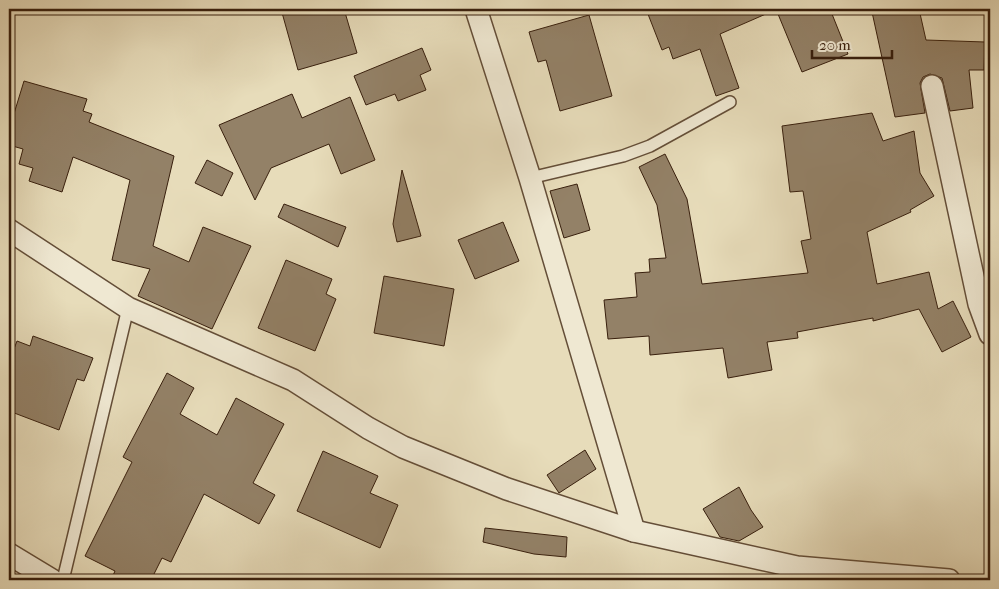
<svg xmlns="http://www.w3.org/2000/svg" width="999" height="589" font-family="'IM FELL French Canon',serif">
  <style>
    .building { fill: #938167; stroke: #381f0d }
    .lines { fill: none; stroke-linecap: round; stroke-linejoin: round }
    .lane-casing { stroke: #644e38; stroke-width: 14 }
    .street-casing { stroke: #644e38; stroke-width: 24 }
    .lane { stroke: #efe8d2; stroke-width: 11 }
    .street { stroke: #efe8d2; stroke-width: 21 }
  </style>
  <rect width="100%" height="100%" fill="#e7dcba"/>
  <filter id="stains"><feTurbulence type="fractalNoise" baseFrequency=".004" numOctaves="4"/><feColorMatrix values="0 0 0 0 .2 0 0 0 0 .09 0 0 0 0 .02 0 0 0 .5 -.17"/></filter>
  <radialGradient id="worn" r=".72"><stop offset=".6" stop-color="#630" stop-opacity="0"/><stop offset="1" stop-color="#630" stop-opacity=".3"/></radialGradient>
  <g class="building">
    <polygon points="281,9 344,9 357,53 298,70"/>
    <polygon points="646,9 775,9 775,10 720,34 739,88 716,96 700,49 673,59 669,47 662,50"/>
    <polygon points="791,9 830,9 848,54 802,72 778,14"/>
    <polygon points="885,9 919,9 926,40 985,42 984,70 969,70 973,108 950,111 942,78 930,74 923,77 920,83 925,113 895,117 872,12"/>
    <polygon points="589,15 612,96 560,111 546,60 538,62 529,32"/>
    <polygon points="422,48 431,70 420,75 426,90 398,101 395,94 366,105 354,76"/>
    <polygon points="24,81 87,99 83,111 92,114 89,122 174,156 153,246 189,262 203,227 251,246 212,329 138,296 150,269 112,260 130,180 73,157 62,192 29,181 33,168 19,164 23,149 9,145 9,130"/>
    <polygon points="292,94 302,118 350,97 375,160 341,174 329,144 271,168 255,200 219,125"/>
    <polygon points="872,113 883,141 914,131 920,173 934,196 910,210 911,212 867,232 877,284 929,272 938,309 953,301 971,337 942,352 919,309 873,321 873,318 797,332 798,338 767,342 772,370 728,378 723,348 650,355 649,336 608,339 604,300 637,297 635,273 650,272 649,259 666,258 657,205 639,167 665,154 687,199 702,284 808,273 801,241 811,239 803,191 790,192 782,126"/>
    <polygon points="207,160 233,173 222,196 195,183"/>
    <polygon points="402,170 421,236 397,242 393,224"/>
    <polygon points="577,184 590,230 564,238 550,191"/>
    <polygon points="284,204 346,227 338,247 278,217"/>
    <polygon points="503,222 519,261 475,279 458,240"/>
    <polygon points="286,260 332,279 326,294 336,299 315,351 258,328"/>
    <polygon points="384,276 454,289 444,346 374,333"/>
    <polygon points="33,336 93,358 84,381 77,379 59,430 9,411 9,362 17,341 30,346"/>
    <polygon points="167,373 194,388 180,414 217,435 236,398 284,424 253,483 275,495 259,524 204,494 171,562 162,558 151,580 111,580 115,571 85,556 132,462 123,457"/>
    <polygon points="585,450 596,469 559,493 547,475"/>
    <polygon points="323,451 378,476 370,493 398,505 380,548 297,511"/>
    <polygon points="739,487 751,510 763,527 739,541 720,537 703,509"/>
    <polygon points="485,528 567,537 566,557 534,554 483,542"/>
  </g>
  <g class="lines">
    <g class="lane-casing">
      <g id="lane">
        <polyline points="530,178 623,156 650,146 730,102"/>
        <polyline points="63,580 128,308"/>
      </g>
    </g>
    <g class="street-casing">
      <g id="street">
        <polyline points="476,9 530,178 634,531"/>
        <polyline points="932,86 979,304 990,334"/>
        <polyline points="9,230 128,308 293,380 368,428 403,447 507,489 634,531 797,567 949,580"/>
        <polyline points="9,554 52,580"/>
      </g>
    </g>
    <use href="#lane" class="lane"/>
    <use href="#street" class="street"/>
  </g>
  <rect width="999" height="589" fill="none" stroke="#e7dcba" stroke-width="30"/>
  <rect x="10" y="10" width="979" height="569" fill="none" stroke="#381f0d" stroke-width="2.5"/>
  <rect x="15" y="15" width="969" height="559" fill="none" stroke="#381f0d"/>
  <path d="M812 50v8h80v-8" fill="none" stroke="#381f0d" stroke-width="2.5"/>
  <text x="819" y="50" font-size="15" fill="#381f0d" stroke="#efe8d2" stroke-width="4" paint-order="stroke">20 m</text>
  <rect width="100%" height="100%" filter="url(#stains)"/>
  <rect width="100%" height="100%" fill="url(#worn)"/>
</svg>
